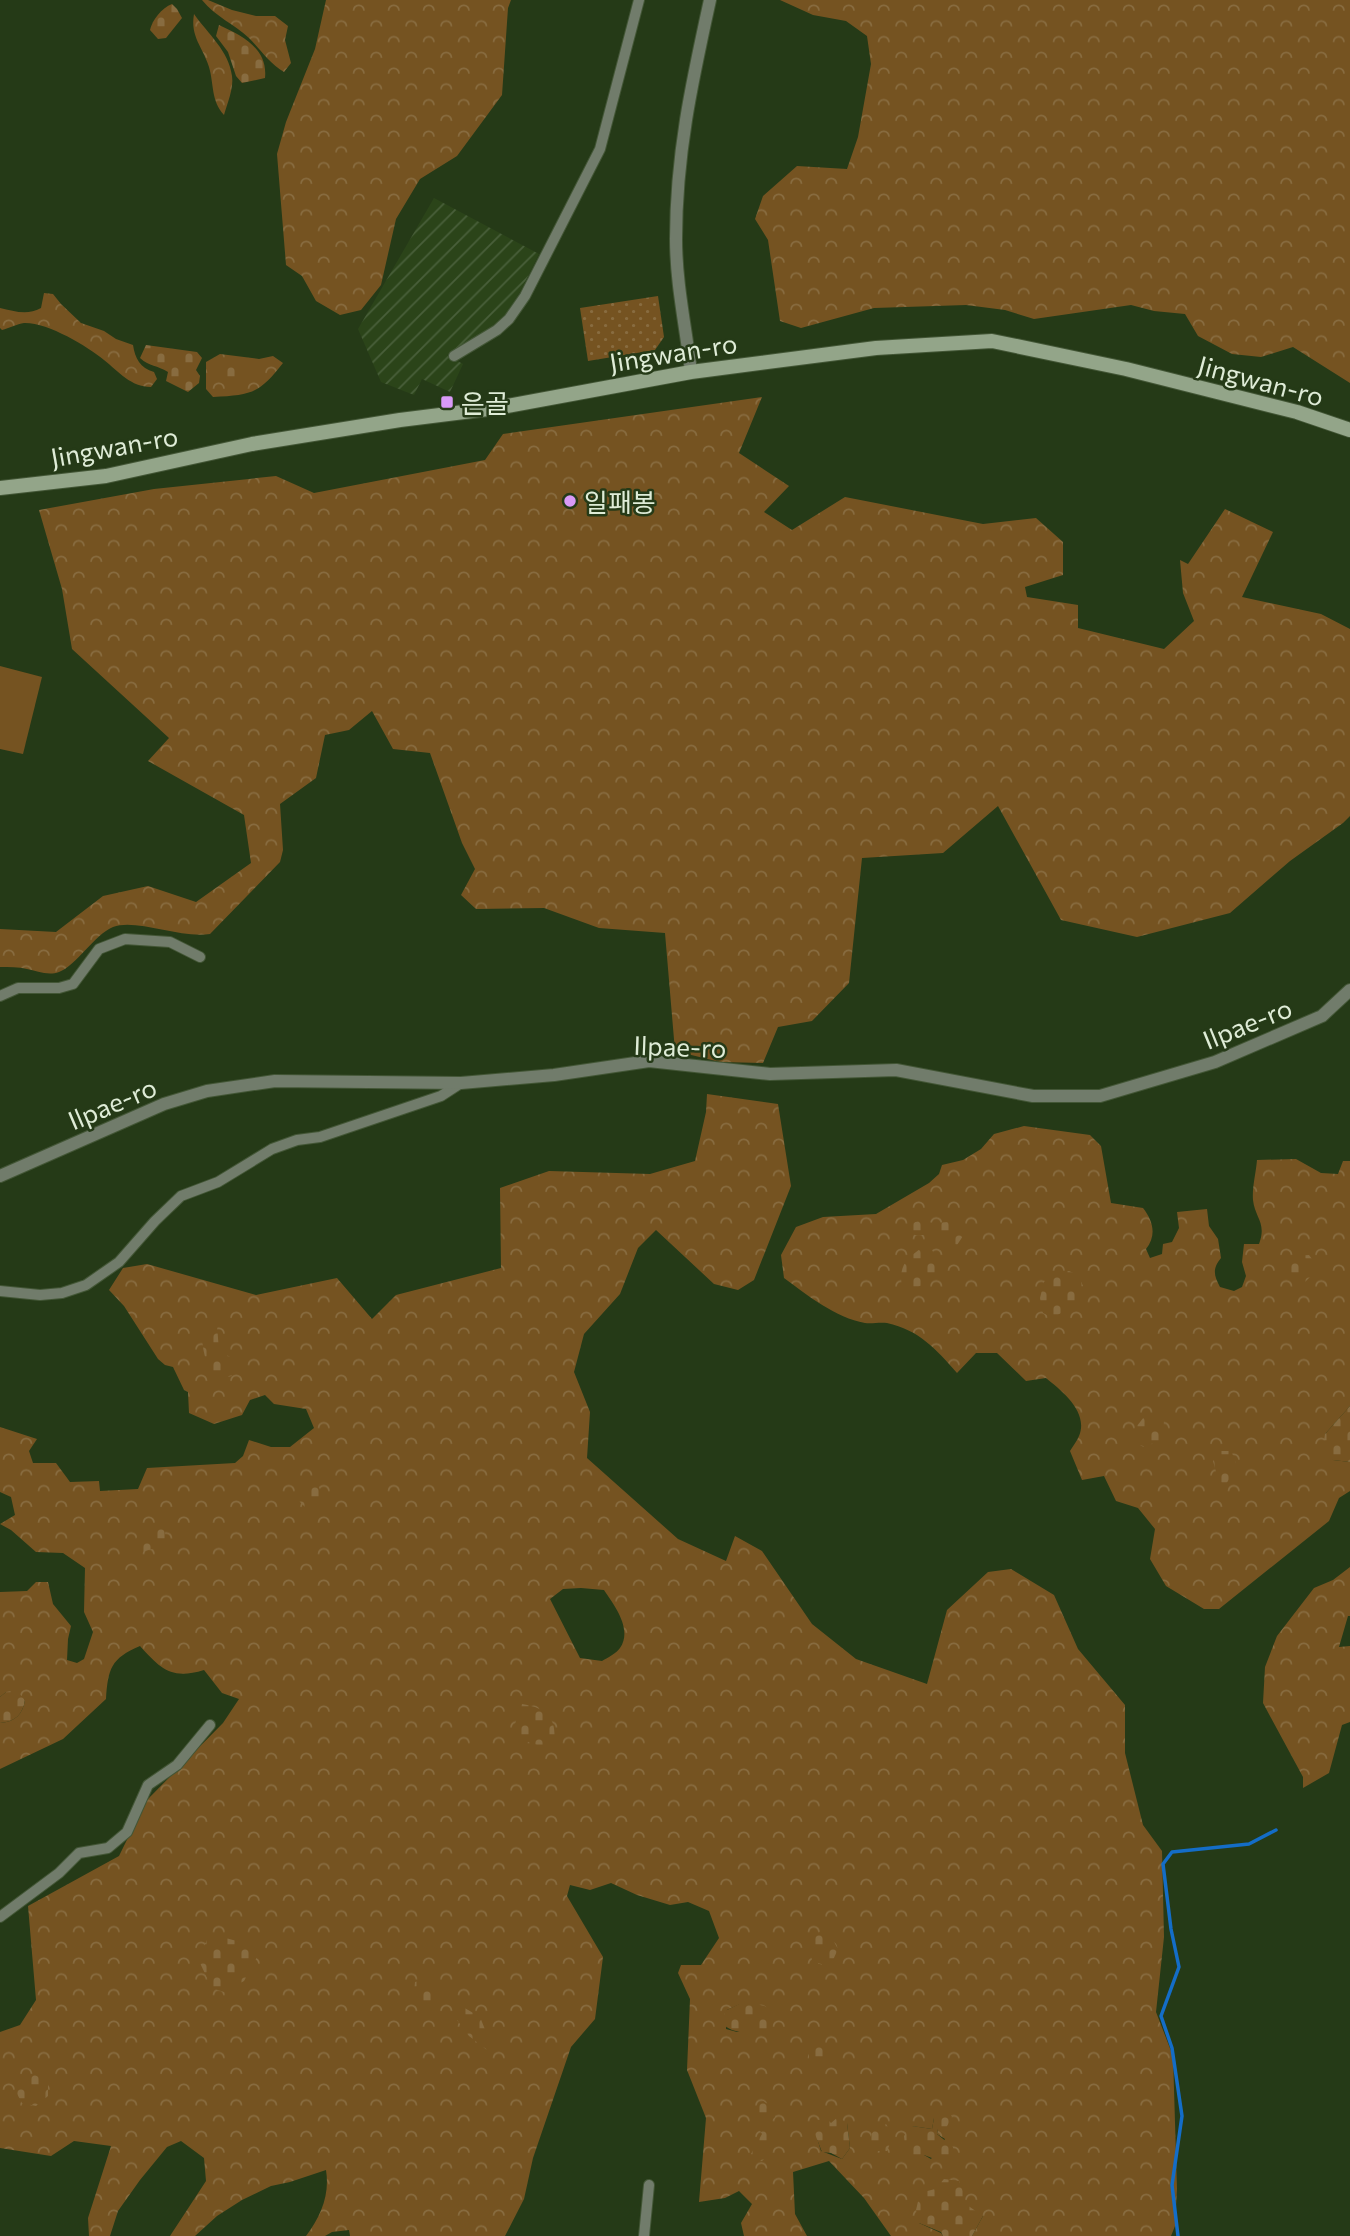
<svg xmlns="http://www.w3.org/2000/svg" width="1350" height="2236" font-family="Commissioner,'Noto Sans KR',sans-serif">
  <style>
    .industrial { fill: url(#industrial-furrows) }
    .grass { fill: url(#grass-dots) }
    .forest { fill: url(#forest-crowns); fill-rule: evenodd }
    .cemetery { fill: url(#cemetery-stones) }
    .green { fill: #755321 }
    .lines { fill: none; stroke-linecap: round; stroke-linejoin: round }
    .stream { stroke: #146dc7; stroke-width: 3.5 }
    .minor-casing { stroke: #435636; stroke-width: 12 }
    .tertiary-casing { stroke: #435636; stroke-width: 14 }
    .secondary-casing { stroke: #435636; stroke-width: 16 }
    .minor { stroke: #717c6b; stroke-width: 10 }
    .tertiary { stroke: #717c6b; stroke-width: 12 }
    .secondary { stroke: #93a589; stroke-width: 14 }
    .poi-dot { fill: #d99af7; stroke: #253a17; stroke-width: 2.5 }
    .labels { text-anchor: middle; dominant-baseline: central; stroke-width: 5; stroke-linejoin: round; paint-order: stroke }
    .street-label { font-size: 26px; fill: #dfecd7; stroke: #253a17 }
    .poi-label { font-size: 26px; fill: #dfecd7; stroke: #253a17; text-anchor: start }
  </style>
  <defs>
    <pattern id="industrial-furrows" width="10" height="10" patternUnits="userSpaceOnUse" patternTransform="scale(1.75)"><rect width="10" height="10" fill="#2b4419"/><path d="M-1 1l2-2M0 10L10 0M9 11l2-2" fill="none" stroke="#495f3a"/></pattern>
    <pattern id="grass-dots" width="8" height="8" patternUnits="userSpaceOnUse" patternTransform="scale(1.75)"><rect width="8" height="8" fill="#755321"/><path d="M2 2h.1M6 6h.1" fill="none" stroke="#886c40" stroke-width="1.8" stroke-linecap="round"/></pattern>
    <pattern id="forest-crowns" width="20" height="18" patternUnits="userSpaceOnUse" patternTransform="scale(1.75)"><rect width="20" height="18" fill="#755321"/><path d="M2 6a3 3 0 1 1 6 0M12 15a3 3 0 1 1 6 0" fill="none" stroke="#886c40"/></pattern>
    <pattern id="cemetery-stones" width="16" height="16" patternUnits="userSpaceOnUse" patternTransform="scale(1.75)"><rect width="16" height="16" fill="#755321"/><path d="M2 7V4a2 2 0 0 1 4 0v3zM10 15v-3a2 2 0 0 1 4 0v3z" fill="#886c40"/></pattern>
  </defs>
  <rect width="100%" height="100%" fill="#253a17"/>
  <polygon class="industrial" points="434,198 539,254 520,292 505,315 483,334 447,355 463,364 450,392 422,379 414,395 381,382 358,329"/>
  <polygon class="grass" points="658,296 664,337 655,350 588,361 580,308"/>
  <g class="forest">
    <path d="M202,0H208L232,10L256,16H275L288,26L285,40L291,63L284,72C269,63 261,50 249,38C234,24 216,17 202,0Z"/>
    <polygon points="326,0 511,0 508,8 502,95 457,156 420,179 396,219 381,285 361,310 340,315 316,301 302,276 286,265 277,154 286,122 315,49"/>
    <polygon points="780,0 1350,0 1350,383 1293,347 1261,357 1232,354 1198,336 1185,314 1154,311 1131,305 1034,319 1005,310 966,305 874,308 801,328 780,321 768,240 755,219 763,196 797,166 847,169 858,137 871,64 867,36 846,21 813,15"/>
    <path d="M194,14C208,34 229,51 232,76C234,88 227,104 224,115C211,101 214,84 209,67C203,47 190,37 194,14Z"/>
    <path d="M44,293L53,294L61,304L81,323L104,331L116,339L133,345C135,358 140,368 154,372L157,379L151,387C131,387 119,372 104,360C87,346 47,322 24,323C17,324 9,328 2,330L0,328V308C14,311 27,316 41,308Z"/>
    <path d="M220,354L259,359L273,356L283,363C259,394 251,395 213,397L206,389V362Z"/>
    <path d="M762,397L739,453L789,486L764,512L792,530L845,497L983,524L1036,518L1063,542V575L1025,587L1027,597L1078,605V628L1164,649L1194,621L1183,593L1180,560L1188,564L1225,509L1273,532L1242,597L1321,614L1350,629V816L1343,823L1290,861L1230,913L1137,937L1061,920L998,806L943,853L862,858L849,983L812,1021L778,1027L763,1063L720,1062L675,1051L665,933L599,928L544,908L476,909L461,895L475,869L462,843L430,753L393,749L372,711L349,730L325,735L316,778L280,804L283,850L280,862L210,934C181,939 136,918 113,927C94,935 76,966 59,972C48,976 37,971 27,969C19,967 9,967 0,967V929L56,932L103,896L148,886L196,902L251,863L244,815L148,761L169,738L72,649L62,589L39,510L154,489L276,476L314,493L485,460L503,434Z"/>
    <path d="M707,1094L778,1104L791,1186L754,1280L738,1290L714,1284L656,1230L638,1248L620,1294L584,1334L574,1372L590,1412L587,1458L678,1539L726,1561L735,1536L762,1551L812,1624L856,1659L927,1684L947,1610L988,1572L1011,1569L1054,1595L1078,1649L1125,1705V1753L1143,1825L1162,1851L1164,1937L1156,2012L1173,2056L1177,2189L1175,2226L1171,2236H972L983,2216L919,2223L941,2233L943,2236H891L864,2198L829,2161L793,2172L795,2214L807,2236H744L741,2223L752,2204L739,2191L725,2198L699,2202L706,2118L687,2070L690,1999L678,1973L681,1965H701L719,1938L709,1911L688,1902L670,1905L637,1895L611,1883L590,1890L570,1885L567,1896L603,1957L595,2019L571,2047L533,2158L524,2199L505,2236H350L349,2230L332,2232L325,2236H306C321,2216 330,2195 326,2170L290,2182L271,2186L242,2200L217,2216L195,2236H170L206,2181L204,2158L181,2141L167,2147L140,2180L118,2211L110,2236H89L88,2218L111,2146L74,2141L51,2156L0,2148V2032L20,2025L36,2000L28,1906L119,1856L146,1801L223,1723L239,1699L222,1693L204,1670C171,1680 161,1669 140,1646C111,1658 108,1669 106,1699L63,1739L0,1769V1723C15,1722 23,1714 25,1700L6,1692L0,1697V1592L27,1591L36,1582H48L53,1604L71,1626L68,1639L67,1660L77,1663L84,1659L93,1632L84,1612L85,1568L63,1553L36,1552L11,1530L0,1524L15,1515L11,1497L0,1492V1427L37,1439L29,1451L33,1463H56L70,1482L99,1481L100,1491L138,1489L147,1468L235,1463L243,1456L249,1440L271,1447H290L314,1428L306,1409L274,1404L265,1395L250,1400L242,1415L214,1424L189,1413L188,1392L184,1390L173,1367L165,1365L158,1359L124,1306L109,1290L123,1268L147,1264L256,1295L337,1278L372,1319L396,1295L501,1268L500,1188L549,1171L650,1174L695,1161L706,1112ZM581,1588L604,1590C614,1605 633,1629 620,1648C617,1653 607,1658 602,1661L580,1658L550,1599L563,1589ZM740,2004H752L746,2031L737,2032L726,2029L727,2010ZM934,2118L938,2129L937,2134L945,2139L931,2159L924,2155L912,2126L932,2129ZM847,2123L850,2148L842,2159L821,2151L817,2138Z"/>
    <path d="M1024,1126L1090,1135L1101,1146L1111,1203L1143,1208C1153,1221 1157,1235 1146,1249L1150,1258L1162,1254L1163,1244L1172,1242L1179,1228L1177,1212L1207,1209L1209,1226L1218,1239L1221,1258C1212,1269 1214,1276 1220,1287L1234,1291L1242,1287L1246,1276L1242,1262L1244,1244H1259C1267,1223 1255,1218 1253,1200C1252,1187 1256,1173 1257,1160L1296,1159L1321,1173L1338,1174L1343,1161H1350V1406L1325,1434L1333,1460L1350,1462V1491L1339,1498L1329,1521L1219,1609H1204L1166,1586L1150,1559L1155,1529L1138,1508L1116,1501L1104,1476L1082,1480L1070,1451C1073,1446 1077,1441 1079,1436C1089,1412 1062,1391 1046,1378L1026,1381L997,1353H976L957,1373C936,1349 919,1330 887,1323C879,1322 872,1324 865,1323C836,1318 807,1295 784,1278L781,1255L796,1227L823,1217L876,1214L929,1183L939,1174L942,1165L963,1160L981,1149L994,1134Z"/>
    <polygon points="1350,1567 1350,1616 1348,1616 1339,1647 1350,1646 1350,1722 1342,1725 1329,1773 1303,1788 1303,1777 1263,1703 1265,1667 1277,1636 1314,1588 1333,1580"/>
  </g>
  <g class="cemetery">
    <path d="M172,4L177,9L182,18L166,38L158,39L150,30C152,20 162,8 172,4Z"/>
    <path d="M219,25C243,36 268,49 265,78L242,83L236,76L228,52L216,36Z"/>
    <path d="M146,345L197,352L202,358L196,370L200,376L199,383L188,392L166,381L168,372C157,365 150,367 140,358Z"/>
    <path d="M252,361L258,365C244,383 231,394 211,375L213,366C227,363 239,370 252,361Z"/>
    <polygon points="918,1221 935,1223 962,1221 969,1227 957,1245 943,1241 939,1235 915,1235 908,1232 908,1225"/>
    <path d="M920,1249L932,1250L938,1261V1269L928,1282L914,1289L902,1287C899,1267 904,1261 920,1249Z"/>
    <polygon points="1309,1255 1315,1263 1313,1274 1303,1284 1289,1279 1290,1262 1296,1256"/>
    <path d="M1069,1271L1078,1275L1083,1286C1078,1302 1066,1310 1053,1318L1043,1313L1040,1298L1044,1282L1057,1273Z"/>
    <path d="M212,1322L217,1325L219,1351L238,1361L232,1376L217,1379L208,1378C209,1354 193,1342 212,1322Z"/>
    <polygon points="1350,1406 1350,1462 1333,1460 1323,1449 1325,1434"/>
    <polygon points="1158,1414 1164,1419 1163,1439 1144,1447 1133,1442 1133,1431 1144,1417"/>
    <polygon points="1218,1451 1230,1451 1236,1459 1233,1473 1226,1484 1219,1482 1213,1461"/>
    <polygon points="308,1481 317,1483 323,1496 318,1507 307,1509 296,1498 295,1488"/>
    <polygon points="151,1529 164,1529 166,1537 163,1546 141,1552 134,1545 137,1536"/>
    <path d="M16,1690L25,1700C23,1714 15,1722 0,1723V1697L6,1692Z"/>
    <path d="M522,1704C545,1708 557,1717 554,1742C538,1747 530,1745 516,1734L515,1724Z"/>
    <polygon points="820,1932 829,1933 838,1949 833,1960 822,1965 812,1960 809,1949 810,1940"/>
    <polygon points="222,1937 244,1943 257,1957 244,1981 224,1992 212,1988 198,1959 207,1940"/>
    <polygon points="432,1978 437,1985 437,2004 423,2005 414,1994 415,1982"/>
    <path d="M739,2004C758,2004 778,2002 772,2028C756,2034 731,2036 720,2021L727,2010Z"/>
    <polygon points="463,2007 480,2017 490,2042 487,2050 469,2036 457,2020"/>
    <polygon points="816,2041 820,2041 827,2047 828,2059 826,2070 817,2074 809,2069 809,2046"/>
    <polygon points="33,2074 48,2081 48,2096 36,2106 22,2103 15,2090 20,2077"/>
    <polygon points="763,2101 774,2108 775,2117 767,2125 770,2154 762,2161 754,2159 751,2154 762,2134 752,2117 755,2107"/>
    <polygon points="939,2108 948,2110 952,2117 946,2128 938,2129 937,2134 953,2147 954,2159 945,2163 924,2155 913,2159 906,2154 904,2136 912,2126 932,2129 934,2118"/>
    <polygon points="838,2117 847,2123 850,2148 842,2159 831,2153 822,2152 813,2129 817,2120 827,2119 831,2123"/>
    <path d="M886,2124C893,2134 892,2140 887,2151H873L866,2146L876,2125Z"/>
    <polygon points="944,2179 959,2181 965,2196 964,2203 983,2216 972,2236 943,2236 941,2232 919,2223 916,2210 920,2193 935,2189"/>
  </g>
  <polygon class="green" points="0,666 42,677 23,754 0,749"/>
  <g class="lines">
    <polyline class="stream" points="1178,2236 1172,2185 1182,2116 1172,2048 1161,2016 1179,1967 1171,1929 1163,1864 1172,1852 1249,1844 1276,1830"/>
    <g class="minor-casing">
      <g id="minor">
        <polyline points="454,356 497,330 509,319 525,296 600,149 639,0"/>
        <polyline points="0,996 18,988 59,988 73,984 99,949 125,939 170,942 200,957"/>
        <polyline points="0,1291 40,1295 62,1293 86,1285 119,1262 155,1221 181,1196 218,1182 272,1149 297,1140 320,1137 441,1096 461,1083"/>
        <polyline points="0,1917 59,1873 79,1853 108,1848 127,1832 148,1785 177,1765 210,1725"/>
        <polyline points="644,2236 649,2185"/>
      </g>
    </g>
    <g class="tertiary-casing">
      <g id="tertiary">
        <path d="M691,372C686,328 676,284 676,239C676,154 692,82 710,0"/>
        <polyline points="0,1176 164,1104 207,1091 275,1081 461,1083 554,1075 649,1061 770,1074 896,1070 1033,1096 1100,1096 1215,1062 1322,1016 1350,990"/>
      </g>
    </g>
    <g class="secondary-casing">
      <polyline id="secondary" points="0,488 106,476 252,444 400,420 496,408 691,372 876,348 992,341 1126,369 1297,412 1350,430"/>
    </g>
    <use href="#minor" class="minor"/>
    <use href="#tertiary" class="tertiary"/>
    <use href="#secondary" class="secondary"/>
  </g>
  <g class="poi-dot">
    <rect x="440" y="395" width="14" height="14" rx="3.5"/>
    <circle cx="570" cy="501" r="7"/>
  </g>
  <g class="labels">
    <g class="street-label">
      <text transform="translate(673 352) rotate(-9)">Jingwan-ro</text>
      <text transform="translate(1261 380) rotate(15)">Jingwan-ro</text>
      <text transform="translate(114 446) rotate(-10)">Jingwan-ro</text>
      <text transform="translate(1247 1023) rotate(-22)">Ilpae-ro</text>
      <text transform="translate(680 1046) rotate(2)">Ilpae-ro</text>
      <text transform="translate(112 1103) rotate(-23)">Ilpae-ro</text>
    </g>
    <g class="poi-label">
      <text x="461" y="402">은골</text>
      <text x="584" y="501">일패봉</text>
    </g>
  </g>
</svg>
